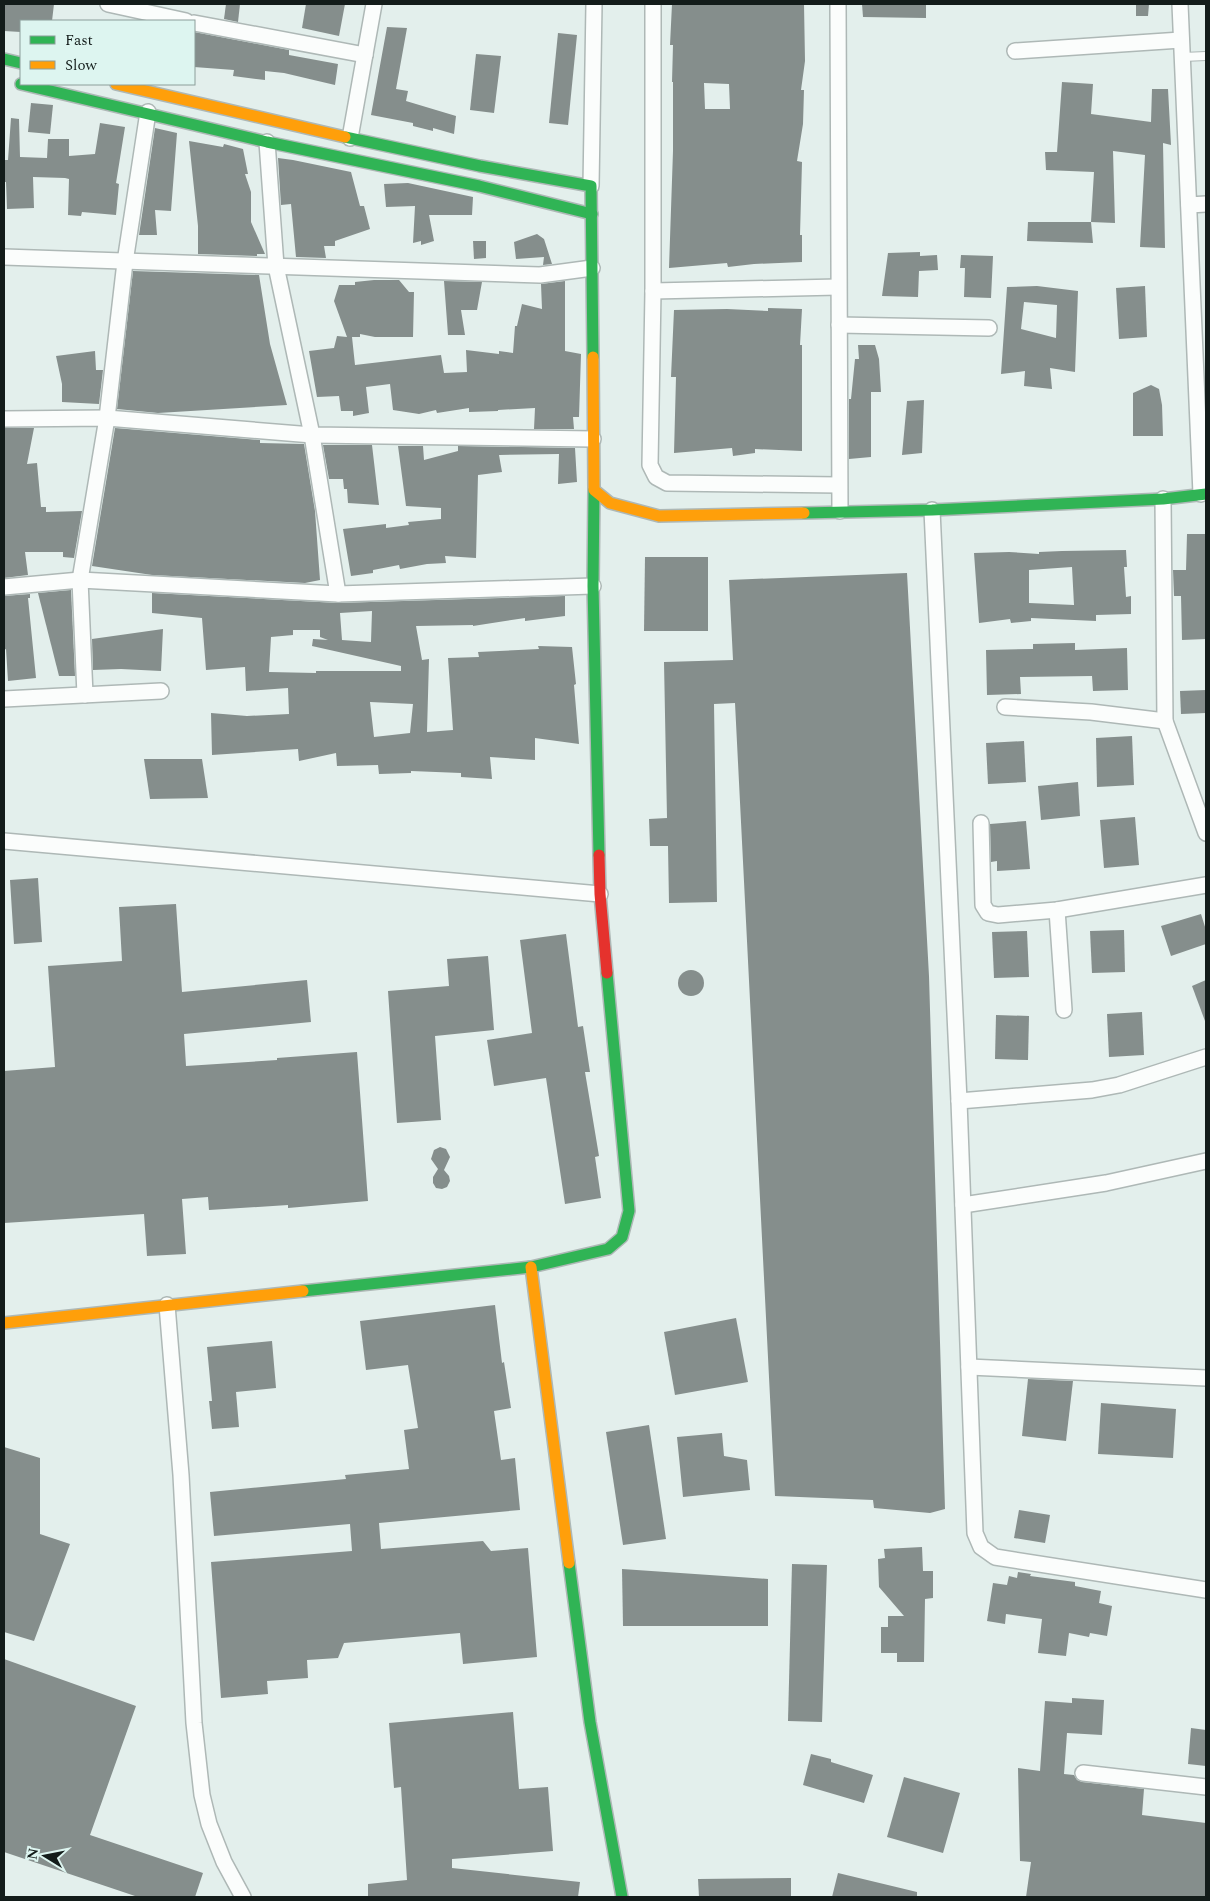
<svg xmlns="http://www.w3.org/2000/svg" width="1210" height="1901" font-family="Spectral,serif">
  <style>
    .building { fill: #858e8c; fill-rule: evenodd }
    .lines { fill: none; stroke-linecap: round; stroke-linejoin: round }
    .lane-casing { stroke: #aeb8b6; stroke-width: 10 }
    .street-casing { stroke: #aeb8b6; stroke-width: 18 }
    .fast-casing { stroke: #aeb8b6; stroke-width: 14 }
    .slow-casing { stroke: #aeb8b6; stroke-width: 14 }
    .jam-casing { stroke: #aeb8b6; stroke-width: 14 }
    .lane { stroke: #fbfdfc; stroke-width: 8 }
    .street { stroke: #fbfdfc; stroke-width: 15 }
    .fast { stroke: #30b455; stroke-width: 11 }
    .slow { stroke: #ff9f0a; stroke-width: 11 }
    .jam { stroke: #e5322d; stroke-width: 11 }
  </style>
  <rect width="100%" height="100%" fill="#e3efec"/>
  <g class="building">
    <polygon points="4,4 54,4 52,21 21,21 21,32 4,31"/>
    <polygon points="226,4 240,4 238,22 224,19"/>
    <polygon points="306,4 345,4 339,36 302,28"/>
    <path d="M672,4H804L805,61L801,90H804L803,124L797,161L802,162L800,235H802V262L754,264L728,267L727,263L669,268L673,151V82H672L673,45H670ZM704,83L729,84L730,109H705Z"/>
    <polygon points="862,4 926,4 926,18 863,17"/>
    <polygon points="1136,4 1149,4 1148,16 1136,16"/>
    <polygon points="387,27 407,28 396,89 408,91 406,101 456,116 454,134 433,128 433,131 413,126 413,123 371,115"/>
    <polygon points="194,32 289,50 289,55 338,64 335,85 284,73 265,71 265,80 233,76 234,70 194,67"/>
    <polygon points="558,33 577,35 568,125 549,123"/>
    <polygon points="476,54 501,56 494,113 470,110"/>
    <polygon points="1062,82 1093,84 1091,114 1151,122 1152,89 1168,89 1171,145 1163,143 1165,248 1140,247 1145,155 1113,151 1115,223 1091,222 1094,172 1046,170 1045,152 1057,152"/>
    <polygon points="31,103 53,105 50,134 28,132"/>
    <polygon points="11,118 19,119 20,157 47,158 48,139 69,139 69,156 95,154 100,123 125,127 116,183 119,184 116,215 82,212 81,216 68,215 69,179 65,178 33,177 34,208 7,209 6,182 4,182 4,160 8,160"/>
    <polygon points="155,128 177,133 171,211 155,210 157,235 139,235"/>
    <polygon points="189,141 223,147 224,144 243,149 248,174 245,174 251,192 251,222 265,254 257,254 257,256 198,254 198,226"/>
    <polygon points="278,158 293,160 351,172 360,206 364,206 370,229 335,241 335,246 324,246 326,258 296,257 291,204 281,205"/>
    <polygon points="408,183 473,197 472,215 429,215 434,241 421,245 421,241 413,243 415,206 386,207 384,184"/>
    <polygon points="1028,222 1091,222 1093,243 1027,241"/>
    <polygon points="537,234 544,239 552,264 543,265 544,257 516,259 514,242"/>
    <polygon points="473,241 486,241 486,258 474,259"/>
    <polygon points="920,252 920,256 937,255 938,270 919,271 918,297 882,296 888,253"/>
    <polygon points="961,255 993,256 991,298 964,297 965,268 960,268"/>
    <polygon points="133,271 259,275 270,344 287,405 158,413 117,409"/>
    <polygon points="374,280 399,280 409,292 414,292 413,337 375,337 360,334 360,337 352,337 355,365 441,355 444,373 467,372 466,350 499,354 499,351 513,353 515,326 517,326 522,304 542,309 541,284 565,281 565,351 581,354 579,417 573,417 574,429 534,429 535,408 498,410 498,411 469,412 469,408 437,413 436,410 419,414 393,410 390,384 366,387 369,413 353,416 353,411 341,411 339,396 317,397 309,351 334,348 337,336 347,337 334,301 339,285 355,285 355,282"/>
    <polygon points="444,281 482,282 477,310 461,310 465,335 448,335"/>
    <path d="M1037,286L1078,291L1075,372L1050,368L1052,389L1024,386L1025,371L1001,374L1007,287ZM1024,302L1057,305L1056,338L1021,329Z"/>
    <polygon points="1145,286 1147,337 1119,339 1116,288"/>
    <polygon points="768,308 802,309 800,345 802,345 802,451 755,449 755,453 733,456 732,448 674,453 676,377 671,377 674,310 727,309 768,311"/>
    <polygon points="858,345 875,345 879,359 881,392 871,392 871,457 849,459 849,399 851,399 855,359 859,359"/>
    <polygon points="95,351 96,370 103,370 99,404 62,402 62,384 56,356"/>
    <polygon points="1151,385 1159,389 1162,405 1163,436 1133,436 1133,393"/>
    <polygon points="924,400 922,453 902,455 907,401"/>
    <polygon points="4,428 34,428 27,464 37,463 41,507 46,507 46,512 82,511 74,558 63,557 63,552 25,552 28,575 4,578"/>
    <polygon points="115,428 260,440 260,443 304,444 315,511 320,580 305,583 152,575 92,566"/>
    <polygon points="323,445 372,445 379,505 348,503 347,489 344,489 343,479 329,479"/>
    <polygon points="398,446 423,446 424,460 458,451 458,446 575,448 577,482 558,484 559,454 499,455 502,472 478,475 476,558 445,556 446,563 427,564 400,569 399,565 373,570 373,573 351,576 343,529 386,524 386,528 409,525 408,522 441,519 441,508 406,506"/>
    <polygon points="1187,534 1206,534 1206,639 1182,640 1181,596 1174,596 1173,570 1186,570"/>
    <path d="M1126,550L1127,567H1124L1126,597L1131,596V614L1096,615V621L1031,618V621L1011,623L1010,619L979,623L974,553L1009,552L1039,554V552L1062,551ZM1072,567L1074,605L1029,603V570Z"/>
    <polygon points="645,557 708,557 708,631 644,631"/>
    <polygon points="907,573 929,976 945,1509 930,1513 874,1508 873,1500 775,1496 735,703 714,704 717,902 669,903 668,846 650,846 649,819 667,818 664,662 733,660 729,580"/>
    <polygon points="71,590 75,676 59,676 38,593"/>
    <path d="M152,593L338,603L565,596V616L525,621V618L473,626V625L416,626L422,660L429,659L427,732L453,730L448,658L479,657L478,652L539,649L538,646L572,647L576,684L574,685L579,744L535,738V760L490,757L492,779L461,777V773L411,771V773L379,774L378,765L337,766L336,753L299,761L298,749L212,755L211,713L247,716L289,714L288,688L246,691L245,667L206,670L202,618L152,613ZM372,611L371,642L342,640L340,613ZM293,630H320V637L328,640L313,639L312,646L401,666V671H316V673L269,672L271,637L293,635ZM370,702L413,704L410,733L374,737Z"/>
    <polygon points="30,594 30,598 28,598 36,678 8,681 6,649 4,650 4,596"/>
    <polygon points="163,629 161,671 121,669 93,670 92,639"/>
    <polygon points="1075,643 1075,650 1127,648 1128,690 1093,691 1092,676 1020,677 1021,694 987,695 986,650 1033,649 1033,644"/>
    <polygon points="1206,690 1206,713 1181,714 1180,691"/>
    <polygon points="1132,736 1134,785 1097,787 1096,738"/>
    <polygon points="1024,741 1026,782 988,784 986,743"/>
    <polygon points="144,759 202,759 208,798 150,799"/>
    <polygon points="1078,782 1080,816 1041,820 1038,786"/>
    <polygon points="1135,817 1139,865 1104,868 1100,820"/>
    <polygon points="1026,821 1030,869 997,871 997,861 991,862 990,824"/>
    <polygon points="38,878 42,942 14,944 10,880"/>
    <polygon points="176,904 182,992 307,980 311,1022 184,1034 186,1066 277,1060 277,1058 357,1052 368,1201 288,1208 288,1205 209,1210 208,1197 182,1199 186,1254 147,1256 144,1214 4,1223 4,1071 55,1067 48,966 122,961 119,907"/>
    <polygon points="1201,914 1206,930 1206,944 1171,956 1161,926"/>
    <polygon points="1124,930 1125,972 1092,973 1090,931"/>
    <polygon points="1027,931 1029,977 994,978 992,932"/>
    <polygon points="566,934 578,1027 583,1026 590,1072 585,1072 599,1156 595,1157 601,1198 565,1204 546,1078 494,1086 487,1040 532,1033 520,940"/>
    <polygon points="488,956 494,1030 435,1036 441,1120 397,1123 388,991 449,986 447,959"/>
    <circle cx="691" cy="983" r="13"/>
    <polygon points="1206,980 1206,1021 1205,1021 1192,986"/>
    <polygon points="1142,1012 1144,1055 1109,1057 1107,1014"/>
    <polygon points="996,1015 1029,1016 1028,1060 995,1059"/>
    <polygon points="440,1147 446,1149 450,1157 444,1170 449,1176 450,1181 447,1187 442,1189 436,1188 433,1183 433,1177 438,1169 431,1159 434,1150"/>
    <polygon points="495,1305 502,1363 504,1362 511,1408 494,1411 501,1460 515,1458 520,1510 379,1523 381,1549 483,1541 491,1551 528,1548 537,1657 463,1664 460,1633 344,1643 338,1658 307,1660 308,1678 267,1681 268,1694 221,1698 211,1562 352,1551 350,1524 214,1536 210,1492 346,1479 345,1475 409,1469 404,1430 418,1428 408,1365 366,1370 360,1321"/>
    <polygon points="736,1318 748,1382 675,1395 664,1332"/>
    <polygon points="272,1341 276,1388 236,1392 239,1427 212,1429 209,1401 212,1401 207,1347"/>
    <polygon points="1028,1379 1073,1381 1066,1441 1022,1436"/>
    <polygon points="1101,1403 1176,1409 1173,1458 1098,1454"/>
    <polygon points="649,1425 666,1539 623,1545 606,1432"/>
    <polygon points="722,1433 724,1456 747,1460 750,1490 683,1497 677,1437"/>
    <polygon points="4,1447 40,1458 40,1534 70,1544 34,1641 4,1632"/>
    <polygon points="1019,1510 1050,1515 1045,1543 1014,1538"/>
    <polygon points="922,1547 923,1571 933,1571 933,1598 925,1599 924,1662 897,1662 897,1653 881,1653 881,1627 888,1627 888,1616 904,1616 879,1587 878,1559 885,1558 884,1549"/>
    <polygon points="792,1564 827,1565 822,1722 788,1721"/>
    <polygon points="622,1569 768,1579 768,1626 623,1626"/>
    <polygon points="1018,1572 1031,1574 1030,1576 1075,1582 1075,1586 1101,1591 1099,1603 1112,1606 1107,1636 1090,1633 1089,1637 1069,1633 1066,1656 1038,1653 1042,1619 1006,1614 1005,1624 987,1621 993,1583 1007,1585 1009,1576 1017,1578"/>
    <polygon points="4,1659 136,1706 90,1835 203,1873 195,1897 138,1897 4,1852"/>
    <polygon points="1072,1698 1104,1700 1102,1735 1067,1733 1064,1774 1074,1775 1077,1780 1082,1782 1144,1789 1142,1815 1206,1823 1206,1897 1026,1897 1031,1862 1020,1861 1018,1768 1040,1771 1045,1701 1072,1703"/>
    <polygon points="513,1712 519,1789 548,1787 553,1851 452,1859 452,1868 580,1882 578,1897 368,1897 368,1884 407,1880 401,1787 394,1788 389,1723"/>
    <polygon points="1191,1728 1206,1730 1206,1766 1188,1764"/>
    <polygon points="811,1754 831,1759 831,1762 873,1775 864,1803 803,1785"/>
    <polygon points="904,1777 960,1793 943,1853 887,1837"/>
    <polygon points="838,1873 917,1892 917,1897 832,1897"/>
    <polygon points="791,1878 791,1897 699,1897 698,1879"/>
  </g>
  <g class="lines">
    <g class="lane-casing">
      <polyline id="lane" points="1183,57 1206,56"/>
    </g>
    <g class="street-casing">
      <g id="street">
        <polyline points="108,4 186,21"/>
        <polyline points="653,4 653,291 650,465 656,477 667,483 839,485"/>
        <polyline points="838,4 840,511"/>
        <polyline points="1180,4 1201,494"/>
        <polyline points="194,23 365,55"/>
        <polyline points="1015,51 1181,40"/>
        <polyline points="350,138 374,4"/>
        <polyline points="267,142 276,266 312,435 338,594"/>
        <polyline points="591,186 594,4"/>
        <polyline points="1189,205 1206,204"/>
        <polyline points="4,257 540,275 592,268"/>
        <polyline points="653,291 838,287"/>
        <polyline points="839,325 989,328"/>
        <polyline points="4,419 107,418 312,435 593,439"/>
        <polyline points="1163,499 1165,721 1206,833"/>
        <polyline points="932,510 959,1101 975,1533 981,1547 995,1557 1206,1590"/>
        <polyline points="4,587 80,580 338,594 593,586"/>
        <polyline points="85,695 80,580 107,418 125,262 148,112"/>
        <polyline points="4,699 161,691"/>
        <polyline points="1005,707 1091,712 1165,721"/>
        <polyline points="981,823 983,905 988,913 998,915 1057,910 1206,885"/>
        <polyline points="4,841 600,894"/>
        <polyline points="1057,910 1064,1010"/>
        <polyline points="959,1101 1092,1090 1119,1085 1206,1057"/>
        <polyline points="963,1205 1106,1183 1206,1161"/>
        <polyline points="167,1305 181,1475 194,1723 202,1795 209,1824 224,1862 243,1897"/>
        <polyline points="969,1367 1206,1378"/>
        <polyline points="1083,1773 1206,1787"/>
      </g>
    </g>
    <g class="fast-casing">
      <g id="fast">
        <polyline points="4,59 21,63"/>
        <polyline points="21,84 267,142 479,186 592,214"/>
        <polyline points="345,137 480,166 591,186 593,357"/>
        <polyline points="594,490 593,586 599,855"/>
        <polyline points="804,513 932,510 1163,499 1206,494"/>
        <polyline points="303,1291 531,1267 608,1249 622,1237 629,1211 607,973"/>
        <polyline points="569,1563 590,1722 622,1897"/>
      </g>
    </g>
    <g class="slow-casing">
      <g id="slow">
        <polyline points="116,84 345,137"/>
        <polyline points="593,357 594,490 610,503 659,516 804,513"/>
        <polyline points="531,1267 569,1563"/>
        <polyline points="4,1323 303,1291"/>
      </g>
    </g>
    <g class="jam-casing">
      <polyline id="jam" points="599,855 600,894 607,973"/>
    </g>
    <use href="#lane" class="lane"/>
    <use href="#street" class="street"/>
    <use href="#fast" class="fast"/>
    <use href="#slow" class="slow"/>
    <use href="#jam" class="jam"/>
  </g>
  <rect width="1210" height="1901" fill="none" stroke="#131c1a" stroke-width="10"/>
  <rect x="20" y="20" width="175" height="65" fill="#ddf5f0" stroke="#8c9e9a"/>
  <rect x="30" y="36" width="25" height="8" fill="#30b455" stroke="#8c9e9a"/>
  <text x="65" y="45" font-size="15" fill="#131c1a">Fast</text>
  <rect x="30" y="61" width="25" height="8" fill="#ff9f0a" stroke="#8c9e9a"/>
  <text x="65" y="70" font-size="15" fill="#131c1a">Slow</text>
  <g transform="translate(45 1856) rotate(280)" stroke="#ddf5f0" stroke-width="4" paint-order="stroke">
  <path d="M0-4L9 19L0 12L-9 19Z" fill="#131c1a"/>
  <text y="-8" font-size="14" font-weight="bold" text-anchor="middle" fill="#131c1a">N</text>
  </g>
</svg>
